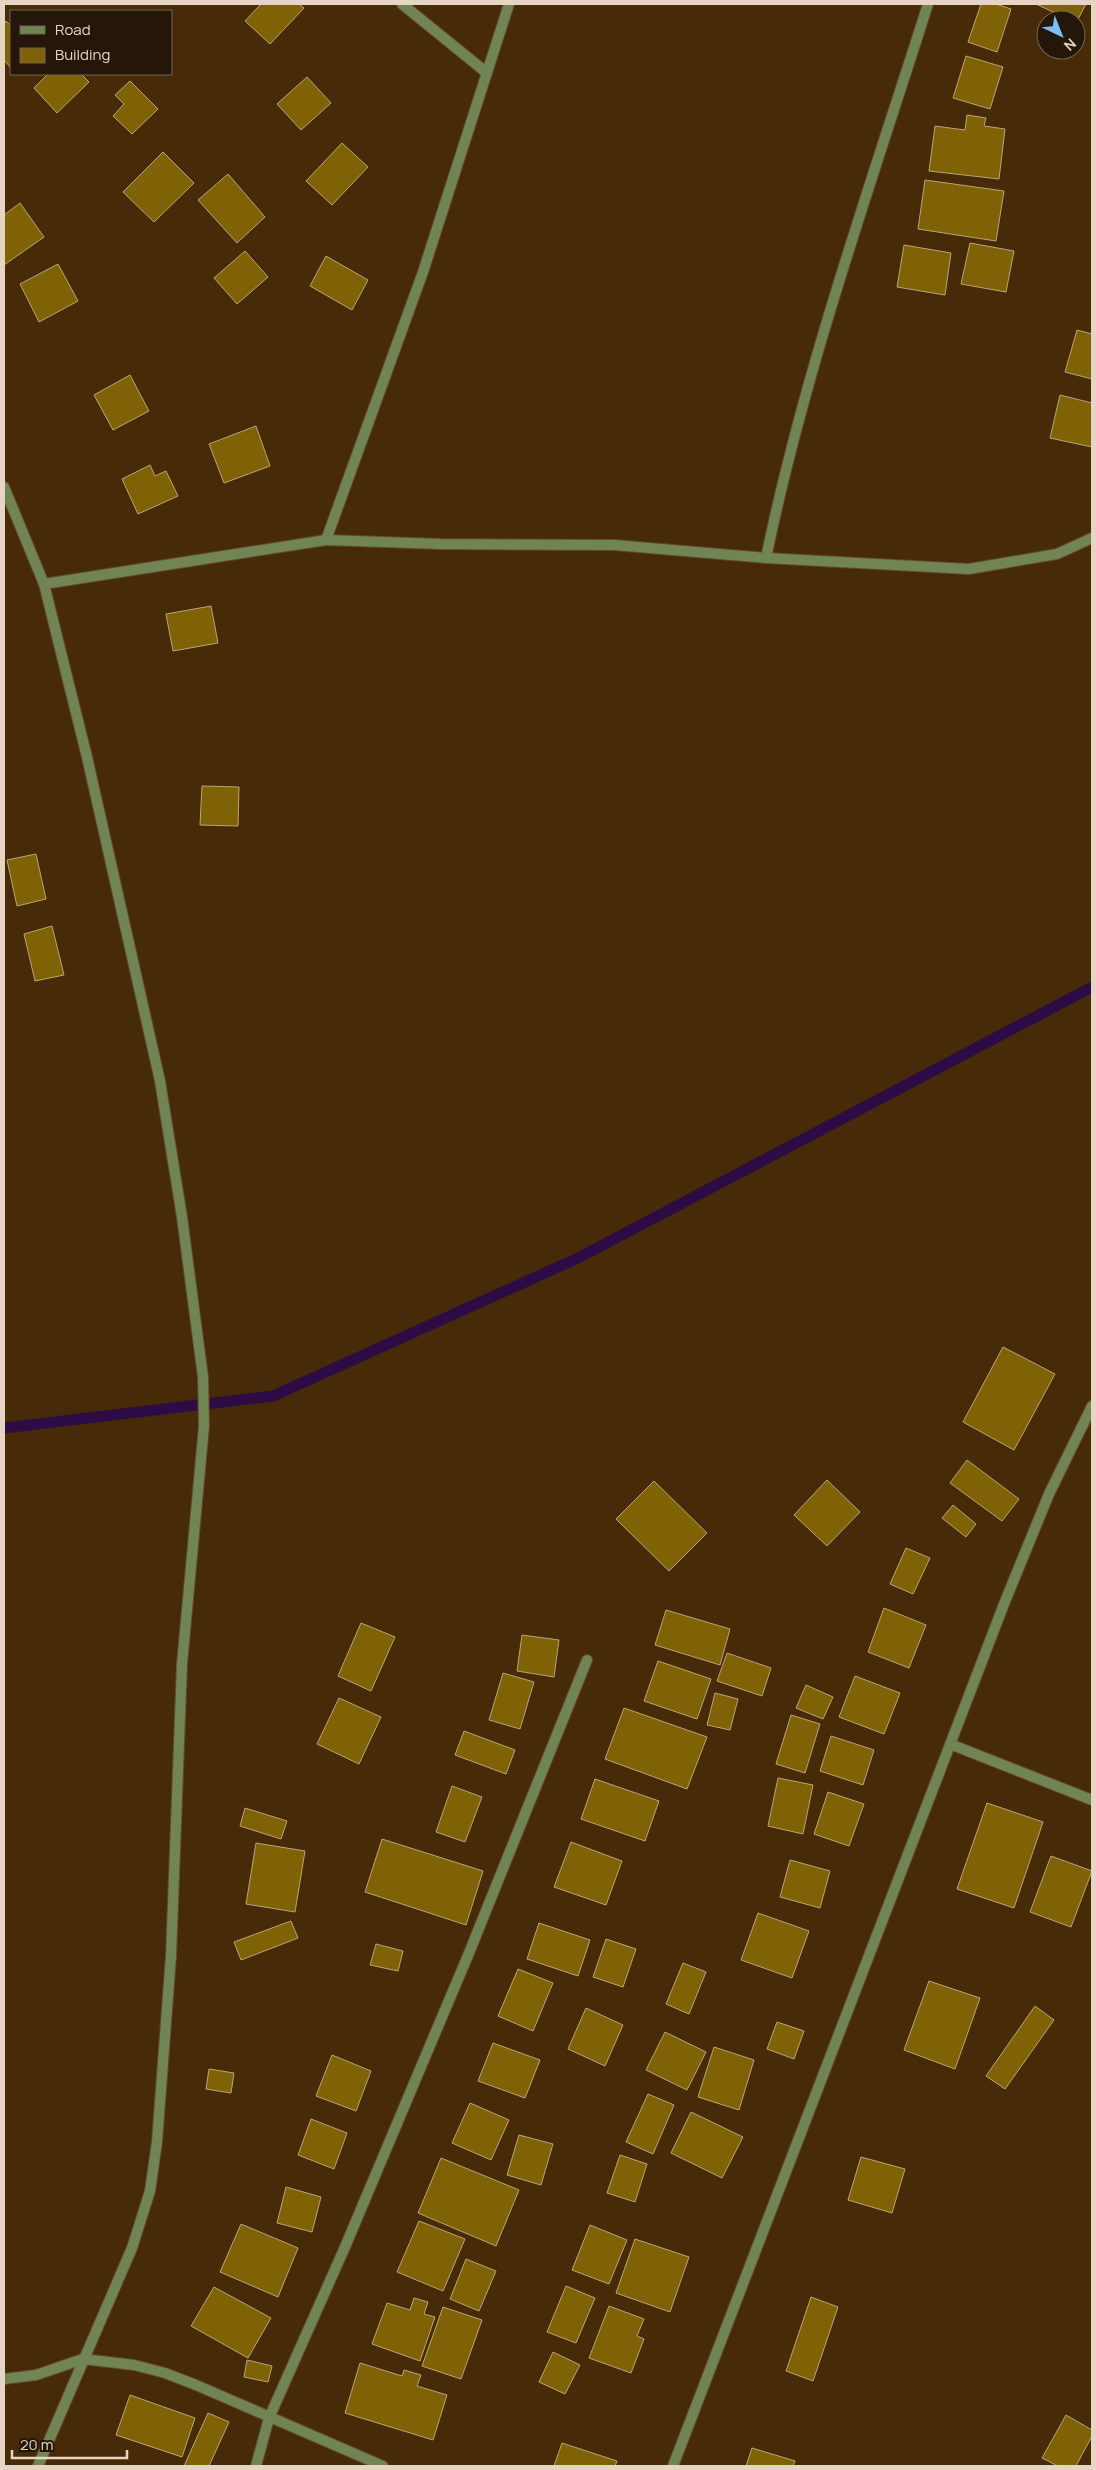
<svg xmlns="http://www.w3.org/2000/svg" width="1096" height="2470" font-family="Manrope,sans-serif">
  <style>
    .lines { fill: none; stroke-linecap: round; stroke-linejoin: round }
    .stream { stroke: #2d0c45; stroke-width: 11 }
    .building { fill: #7f6106; stroke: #b9a67a }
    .street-casing { stroke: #644a2a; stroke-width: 12 }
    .street { stroke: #708454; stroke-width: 10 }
  </style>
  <rect width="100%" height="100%" fill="#472b08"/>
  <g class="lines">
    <polyline class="stream" points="4,1428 273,1396 578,1258 1092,987"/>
  </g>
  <g class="building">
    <polygon points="261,4 299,4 304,8 270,44 245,21"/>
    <polygon points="981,4 996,4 1011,9 997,52 968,42"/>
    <polygon points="1036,4 1086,4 1076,23 1076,20 1070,20"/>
    <polygon points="6,21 11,26 11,68 4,60 4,24"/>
    <polygon points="966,56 1003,67 990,109 953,98"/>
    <polygon points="48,74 81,74 89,82 57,113 34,88"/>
    <polygon points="307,77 331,103 301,130 277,104"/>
    <polygon points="130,81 158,109 132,134 113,116 124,104 115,95"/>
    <polygon points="967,115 986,118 984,126 1005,129 999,179 929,171 935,126 965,130"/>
    <polygon points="342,143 368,167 332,205 306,181"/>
    <polygon points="163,152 194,183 154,222 123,192"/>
    <polygon points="228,174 265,217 237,243 198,200"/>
    <polygon points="925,180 1004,191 996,241 918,229"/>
    <polygon points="20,203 44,237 4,265 4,215"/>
    <polygon points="970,243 1014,251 1006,292 961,284"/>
    <polygon points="904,245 951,253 945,295 897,287"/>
    <polygon points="245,251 268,277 237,304 214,278"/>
    <polygon points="326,256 368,280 352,310 310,286"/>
    <polygon points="58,264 78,301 39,322 20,284"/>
    <polygon points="1077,330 1092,334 1092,379 1065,372"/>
    <polygon points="130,375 149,411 113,430 94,395"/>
    <polygon points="1060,395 1092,403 1092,447 1050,438"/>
    <polygon points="256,426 270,466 224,483 209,444"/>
    <polygon points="150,465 155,476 166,471 178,496 138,514 122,479"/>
    <polygon points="211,606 218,643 173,651 166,614"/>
    <polygon points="202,786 239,787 238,826 200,825"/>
    <polygon points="36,854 46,899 17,906 7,860"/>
    <polygon points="52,926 64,975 35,981 24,934"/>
    <polygon points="1003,1347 1055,1374 1014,1450 963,1422"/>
    <polygon points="967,1460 1019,1499 1002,1521 950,1483"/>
    <polygon points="827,1480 860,1512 827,1546 794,1515"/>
    <polygon points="654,1481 707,1533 669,1571 616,1519"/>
    <polygon points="953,1505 976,1524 966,1537 942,1518"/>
    <polygon points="906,1548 930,1558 913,1594 890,1584"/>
    <polygon points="884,1608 926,1625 909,1668 868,1652"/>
    <polygon points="666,1610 730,1629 720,1665 655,1645"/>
    <polygon points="361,1623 395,1637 371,1691 338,1676"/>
    <polygon points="522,1635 559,1640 554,1677 517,1671"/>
    <polygon points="727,1653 771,1668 762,1696 717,1681"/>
    <polygon points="658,1661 711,1679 697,1719 644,1701"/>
    <polygon points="503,1673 534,1682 520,1729 489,1720"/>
    <polygon points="855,1676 900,1693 884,1734 839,1717"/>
    <polygon points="806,1685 833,1697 823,1719 796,1708"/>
    <polygon points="715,1693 738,1699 730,1730 707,1725"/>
    <polygon points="339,1698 381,1717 359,1764 317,1744"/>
    <polygon points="624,1708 707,1737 687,1789 605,1759"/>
    <polygon points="791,1715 820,1724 805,1773 776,1764"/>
    <polygon points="464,1731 515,1750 506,1774 455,1755"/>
    <polygon points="831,1736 874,1750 863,1785 820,1771"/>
    <polygon points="778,1778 813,1785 803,1834 768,1826"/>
    <polygon points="595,1779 659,1801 645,1841 581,1819"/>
    <polygon points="452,1786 482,1797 465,1842 436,1832"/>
    <polygon points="828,1792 864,1804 849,1846 814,1834"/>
    <polygon points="987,1803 1043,1822 1014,1908 957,1889"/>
    <polygon points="245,1808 287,1821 281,1839 240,1826"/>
    <polygon points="382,1839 483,1871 466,1925 365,1892"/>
    <polygon points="571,1842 622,1861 606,1905 554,1887"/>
    <polygon points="256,1843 305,1851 295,1912 246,1904"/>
    <polygon points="1051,1856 1092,1871 1071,1927 1030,1912"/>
    <polygon points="790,1860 830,1871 820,1908 780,1897"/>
    <polygon points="758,1913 809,1931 792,1978 741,1960"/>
    <polygon points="291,1921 298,1938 241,1960 234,1942"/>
    <polygon points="539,1923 590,1940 578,1976 527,1959"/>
    <polygon points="606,1939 636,1949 623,1987 593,1977"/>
    <polygon points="376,1944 403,1951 398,1971 370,1965"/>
    <polygon points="683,1963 706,1972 689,2014 666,2004"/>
    <polygon points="518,1969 553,1983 533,2031 498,2016"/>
    <polygon points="929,1981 980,1998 955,2069 904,2050"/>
    <polygon points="1035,2006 1054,2020 1005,2089 986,2076"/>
    <polygon points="586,2008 623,2025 605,2066 568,2049"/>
    <polygon points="777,2022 804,2031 794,2059 767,2049"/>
    <polygon points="665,2032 706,2052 687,2090 646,2070"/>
    <polygon points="493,2043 540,2060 525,2098 478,2081"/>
    <polygon points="714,2047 754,2060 739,2110 698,2097"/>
    <polygon points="332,2055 371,2071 356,2111 316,2096"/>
    <polygon points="209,2069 234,2073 231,2093 206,2089"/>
    <polygon points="648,2094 674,2105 653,2154 626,2142"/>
    <polygon points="470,2103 509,2120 491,2160 452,2143"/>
    <polygon points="691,2112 743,2137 722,2178 671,2153"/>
    <polygon points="311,2119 347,2133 334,2169 298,2155"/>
    <polygon points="519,2135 553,2144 541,2185 507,2175"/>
    <polygon points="620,2155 647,2164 635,2202 607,2193"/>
    <polygon points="861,2157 905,2169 892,2213 848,2200"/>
    <polygon points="441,2158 519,2190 496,2246 418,2213"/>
    <polygon points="286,2187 321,2197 312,2232 277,2223"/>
    <polygon points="419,2221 465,2239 443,2291 397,2272"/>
    <polygon points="241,2224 298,2248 278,2297 220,2272"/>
    <polygon points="590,2225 627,2240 609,2284 572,2270"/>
    <polygon points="635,2239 689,2257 670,2312 616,2293"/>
    <polygon points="466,2259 496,2271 479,2311 450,2299"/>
    <polygon points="566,2286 595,2298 576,2343 547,2332"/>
    <polygon points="214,2287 271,2318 248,2358 191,2326"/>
    <polygon points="811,2297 838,2307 813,2381 786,2371"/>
    <polygon points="414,2298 428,2302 424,2314 435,2317 420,2361 372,2344 387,2303 410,2310"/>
    <polygon points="609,2306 644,2319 637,2336 644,2339 631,2373 589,2358"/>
    <polygon points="443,2307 482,2320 461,2379 422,2366"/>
    <polygon points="553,2352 580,2365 565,2394 539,2382"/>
    <polygon points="247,2360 272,2366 268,2382 244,2377"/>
    <polygon points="360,2363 402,2376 404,2370 421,2375 417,2386 447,2395 433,2440 345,2413"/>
    <polygon points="130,2395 195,2418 182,2457 116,2435"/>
    <polygon points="208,2413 229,2422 209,2466 184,2466"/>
    <polygon points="1066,2415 1092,2430 1092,2436 1076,2466 1058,2466 1042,2458"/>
    <polygon points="562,2443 617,2461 615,2466 554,2466"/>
    <polygon points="752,2448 795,2461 793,2466 746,2466"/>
  </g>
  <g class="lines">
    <g class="street-casing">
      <g id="street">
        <polyline points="402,4 487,73"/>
        <polyline points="4,487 44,584 87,757 160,1081 182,1217 203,1377 204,1426 182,1664 171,1956 157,2142 150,2191 132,2248 38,2466"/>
        <polyline points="326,540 423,272 509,4"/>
        <path d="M766,558C805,369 870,187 928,4"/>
        <polyline points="44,584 326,540 441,544 614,545 766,558 969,569 1057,554 1092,538"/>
        <polyline points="950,1744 1092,1800"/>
        <polyline points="4,2379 36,2375 83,2359 134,2365 165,2373 196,2385 383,2466"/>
        <polyline points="256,2466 269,2418 345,2247 469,1953 587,1660"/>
        <polyline points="673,2466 1004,1604 1049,1494 1092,1406"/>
      </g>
    </g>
    <use href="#street" class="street"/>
  </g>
  <rect width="1096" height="2470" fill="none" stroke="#e7d5c3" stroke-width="10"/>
  <rect x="10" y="10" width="162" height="65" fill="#241709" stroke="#726353"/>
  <rect x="20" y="26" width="25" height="8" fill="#708454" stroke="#726353"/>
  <text x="55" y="35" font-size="15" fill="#e7d5c3">Road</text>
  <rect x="20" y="48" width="25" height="15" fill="#7f6106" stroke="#726353"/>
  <text x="55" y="60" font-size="15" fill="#e7d5c3">Building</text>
  <g transform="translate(1061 35) rotate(137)"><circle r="24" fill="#241709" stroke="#726353"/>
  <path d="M0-4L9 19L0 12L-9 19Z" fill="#7cbef9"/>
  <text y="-8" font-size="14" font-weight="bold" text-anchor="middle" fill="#e7d5c3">N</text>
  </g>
  <path d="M12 2450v8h115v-8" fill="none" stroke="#e7d5c3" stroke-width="2.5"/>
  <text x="20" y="2450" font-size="15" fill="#e7d5c3" stroke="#241709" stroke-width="4" paint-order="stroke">20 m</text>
</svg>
